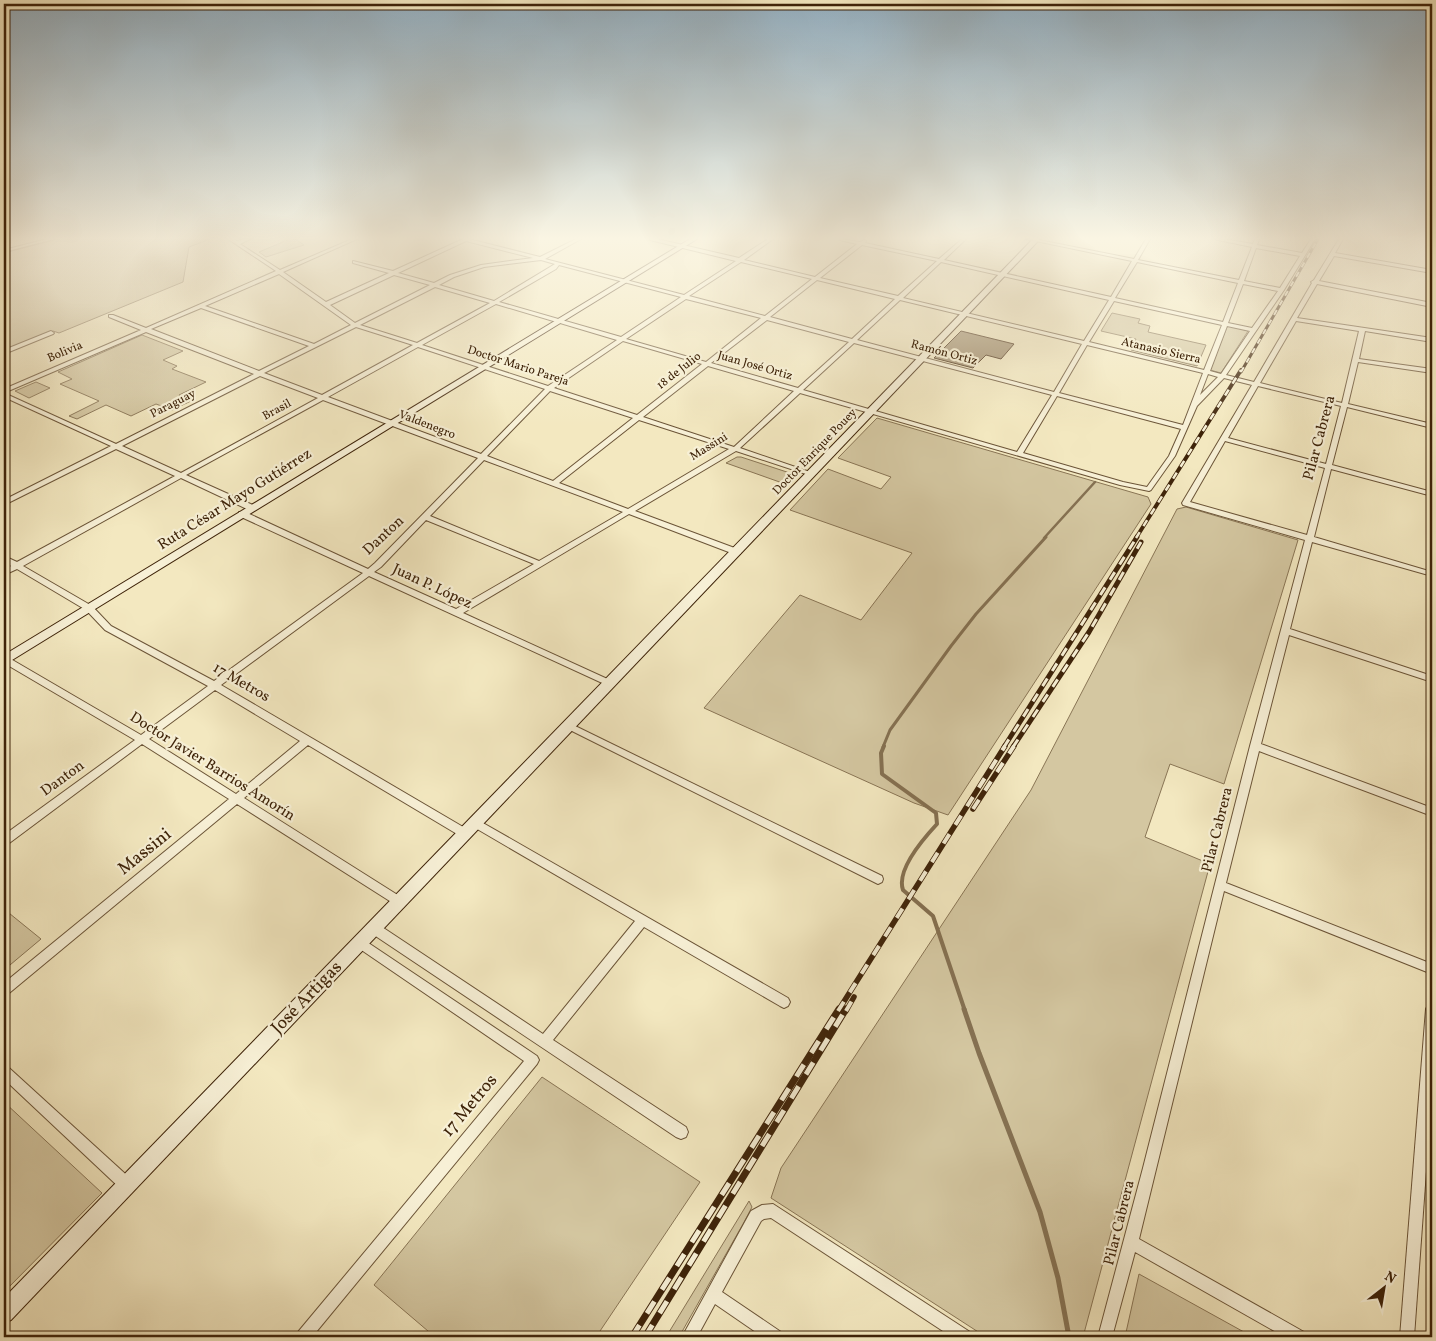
<svg xmlns="http://www.w3.org/2000/svg" width="1436" height="1341" font-family="Vollkorn,serif">
  <style>
    .green { fill: #d4c7a1; stroke: #897555 }
    .lines { fill: none; stroke-linecap: round; stroke-linejoin: round }
    .stream-far3 { stroke: #857152; stroke-width: 2.5 }
    .stream-far2 { stroke: #857152; stroke-width: 3 }
    .stream-far1 { stroke: #857152; stroke-width: 4 }
    .stream { stroke: #857152; stroke-width: 5 }
    .building { fill: #9c8968; stroke: #3e2309 }
    .street-casing { stroke: #6b5437; stroke-width: 2 }
    .secondary-casing { stroke: #3e2309; stroke-width: 2 }
    .street { fill: #f7f0d6; fill-rule: evenodd }
    .secondary { fill: #f7f0d6; fill-rule: evenodd }
    .rail-far4-casing { stroke: #3e2309; stroke-width: 3 }
    .rail-far3-casing { stroke: #3e2309; stroke-width: 4 }
    .rail-far2-casing { stroke: #3e2309; stroke-width: 5 }
    .rail-far1-casing { stroke: #3e2309; stroke-width: 5.5 }
    .rail-casing { stroke: #3e2309; stroke-width: 7 }
    .rail-far4 { stroke: #f7f0d6; stroke-width: 2; stroke-dasharray: 5.5; stroke-linecap: butt }
    .rail-far3 { stroke: #f7f0d6; stroke-width: 2.5; stroke-dasharray: 7; stroke-linecap: butt }
    .rail-far2 { stroke: #f7f0d6; stroke-width: 3; stroke-dasharray: 9; stroke-linecap: butt }
    .rail-far1 { stroke: #f7f0d6; stroke-width: 4; stroke-dasharray: 11; stroke-linecap: butt }
    .rail { stroke: #f7f0d6; stroke-width: 5; stroke-dasharray: 14; stroke-linecap: butt }
    .labels { text-anchor: middle; dominant-baseline: central; stroke-width: 4.5; stroke-linejoin: round; paint-order: stroke }
    .far-street-label { font-size: 12px; fill: #3e2309; stroke: #f7f0d6 }
    .street-label { font-size: 15px; fill: #3e2309; stroke: #f7f0d6 }
    .near-street-label { font-size: 18px; fill: #3e2309; stroke: #f7f0d6 }
  </style>
  <rect width="100%" height="100%" fill="#f3e8c0"/>
  <filter id="stains"><feTurbulence type="fractalNoise" baseFrequency=".004" numOctaves="4"/><feColorMatrix values="0 0 0 0 .2 0 0 0 0 .09 0 0 0 0 .02 0 0 0 .5 -.17"/></filter>
  <radialGradient id="worn" r=".72"><stop offset=".6" stop-color="#630" stop-opacity="0"/><stop offset="1" stop-color="#630" stop-opacity=".3"/></radialGradient>
  <g class="green">
    <polygon points="58,239 210,239 189,247 183,282 59,333 53,331 4,350 4,253"/>
    <polygon points="290,239 295,239 304,245 266,257 259,252"/>
    <polygon points="1112,313 1140,319 1138,323 1150,326 1148,332 1206,345 1197,366 1131,350 1136,339 1101,331"/>
    <polygon points="1230,326 1248,331 1221,373 1210,370 1227,327"/>
    <polygon points="142,335 183,351 163,360 177,366 172,369 206,382 179,395 191,401 172,410 156,404 131,416 106,405 77,419 69,416 99,401 60,384 72,379 58,372"/>
    <polygon points="36,382 50,388 29,398 15,391"/>
    <polygon points="877,418 1148,497 1151,504 948,815 914,803 704,708 800,595 861,620 912,553 790,510 828,469 881,489 891,477 838,458"/>
    <polygon points="737,457 741,457 796,475 788,485 726,463"/>
    <polygon points="1186,507 1298,540 1224,784 1170,764 1145,837 1210,864 1083,1337 986,1337 771,1198 781,1168 1031,790 1177,509"/>
    <polygon points="4,909 41,939 4,970"/>
    <polygon points="542,1077 700,1182 596,1337 435,1337 374,1285"/>
    <polygon points="4,1102 102,1193 4,1292"/>
    <polygon points="749,1201 752,1207 743,1224 679,1337 666,1337"/>
    <polygon points="1139,1274 1253,1337 1125,1337"/>
  </g>
  <g class="lines">
    <polyline class="stream-far3" points="1044,538 1095,482"/>
    <polyline class="stream-far2" points="883,747 890,730 951,646 976,614 1046,537"/>
    <path class="stream-far1" d="M884,746L881,753L882,774L936,813L937,824C924,838 896,870 903,890L933,916L965,1011"/>
    <polyline class="stream" points="964,1009 979,1053 1040,1212 1058,1278 1069,1337"/>
  </g>
  <polygon class="building" points="961,331 1014,344 1001,359 986,355 973,368 934,358"/>
  <g class="lines">
    <g class="street-casing">
      <g id="street">
        <polygon points="47,239 54,239 4,252 4,250"/>
        <path d="M228,239H233L237,241L244,239H250L240,244L280,270L352,239H357L283,272L326,302L389,273L353,263V261L393,271L463,239H469L540,257L576,239H581L545,259L684,295L736,261L650,240V239H657L739,258L768,239H773L744,260L815,277L857,244L840,240V239L860,242L864,240L866,241L865,243L939,259L962,239H966L944,260L1111,297L1132,261L1026,239H1034L1134,259L1146,239H1150L1138,260L1239,280L1252,247L1218,240L1216,239H1224L1253,244L1255,239H1259L1257,245L1302,253L1311,239H1315L1284,290L1226,375L1254,382L1312,283L1311,282L1314,280L1339,239H1343L1335,253L1432,270V273L1334,256L1319,281L1432,303V307L1317,284L1297,318L1432,338V342L1365,331L1359,359L1432,369V373L1358,362L1348,404L1432,424V428L1347,407L1332,465L1432,492V496L1331,469L1314,537L1432,572V576L1312,542L1290,629L1432,676V682L1289,635L1261,744L1432,808V816L1259,751L1226,883L1432,964V974L1224,891L1139,1239L1304,1332L1306,1337H1285L1135,1252L1112,1337H1098L1143,1168L1250,746L1305,540L1183,505L1182,503L1252,385L1224,378L1197,406L1175,456L1151,490L1149,491L1120,485L800,393L740,448L813,473V475H809L736,451L635,511L740,550L741,552L740,554H734L629,514L463,613L614,682L615,684L614,686L611,687L369,576L221,685L470,831L471,834L470,837L466,838L462,837L308,745L244,798L404,899L405,902L404,905L400,907L396,905L237,804L8,994L4,995V983L229,799L142,744L8,844L4,845V835L135,740L4,663V658H9L141,735L208,686L105,630L86,610L17,569L4,575V570L11,566L4,561V556L17,562L175,476L116,449L4,505V500L111,446L4,397V393L116,444L254,374L146,332L6,392L4,393V389L141,330L109,317V315H113L146,328L276,271ZM466,241L533,258L481,265L450,275L434,283L398,273ZM862,245L937,261L898,296L820,278ZM1256,248L1300,256L1280,288L1244,281ZM541,260L555,264L494,301L439,285L454,277L484,267ZM741,262L812,279L765,316L689,296ZM941,262L1109,300L1084,341L903,298ZM1137,262L1238,283L1223,322L1115,298ZM559,265L681,297L621,337L499,302L556,269ZM279,274L351,325L314,344L205,306ZM394,275L430,285L355,323L330,305ZM817,280L895,299L852,339L770,317ZM1243,284L1278,291L1252,328L1228,323ZM435,287L490,303L417,343L360,325ZM686,299L761,318L706,362L626,339ZM900,300L1082,344L1054,392L857,340ZM1114,301L1222,325L1204,370L1089,342ZM496,304L617,340L548,386L422,345ZM201,308L309,346L259,371L151,329ZM767,320L849,342L798,388L711,363ZM1296,321L1359,331L1342,403L1260,383ZM1227,326L1250,331L1221,374L1210,371ZM356,327L413,345L322,395L264,373ZM623,341L702,364L637,415L554,388ZM854,343L1052,395L1017,452L803,390ZM1087,345L1203,373L1183,425L1059,393ZM418,347L545,389L481,454L328,397ZM708,366L794,391L734,447L643,417ZM1208,374L1218,377L1200,395ZM260,376L318,398L181,473L122,446ZM1258,386L1341,406L1326,464L1228,438ZM550,391L633,418L553,481L487,456ZM1057,396L1181,429L1169,456L1147,487L1123,482L1023,453ZM323,400L478,458L375,563L368,569L245,512H239V516L363,573L214,681L111,626L92,606L23,566L181,478L249,510H255V506L186,475ZM639,420L729,449L628,509L559,483ZM1225,441L1325,468L1307,535L1190,502ZM484,460L623,512L539,561L430,516ZM426,520L534,564L456,609L374,572L381,567ZM215,690L300,741L236,794L149,739Z"/>
        <polygon points="51,331 54,333 53,334 4,354 4,350"/>
        <polygon points="569,723 882,876 883,879 882,882 878,884 566,728 564,726 566,724"/>
        <polygon points="476,819 788,998 790,1002 788,1006 784,1008 780,1006 644,927 553,1040 686,1127 688,1132 686,1137 681,1139 676,1137 371,933 369,929 371,925 375,924 379,925 543,1034 635,921 472,826 471,823 472,820"/>
        <polygon points="361,938 537,1056 539,1060 537,1064 312,1337 296,1337 298,1332 524,1061 357,947 355,943 357,939"/>
        <polygon points="1432,1003 1432,1088 1414,1337 1400,1337 1426,1009 1428,1005"/>
        <polygon points="4,1065 8,1067 132,1180 134,1185 132,1190 127,1192 122,1190 4,1079"/>
        <polygon points="773,1204 970,1332 972,1337 952,1337 771,1218 764,1219 761,1221 722,1292 781,1332 783,1337 763,1337 715,1304 697,1337 682,1337 751,1211 762,1205"/>
      </g>
    </g>
    <g class="secondary-casing">
      <g id="secondary">
        <polygon points="690,239 697,239 4,665 4,655"/>
        <polygon points="1033,239 1040,239 11,1320 4,1323 4,1298"/>
      </g>
    </g>
    <use href="#street" class="street"/>
    <use href="#secondary" class="secondary"/>
    <g class="rail-far4-casing">
      <polyline id="rail-far4" points="1241,372 1318,239"/>
    </g>
    <g class="rail-far3-casing">
      <polyline id="rail-far3" points="1136,538 1241,370"/>
    </g>
    <g class="rail-far2-casing">
      <g id="rail-far2">
        <polyline points="1004,747 1137,537"/>
        <polyline points="1013,747 1089,632 1141,542"/>
      </g>
    </g>
    <g class="rail-far1-casing">
      <g id="rail-far1">
        <polyline points="973,809 1014,746"/>
        <polyline points="838,1011 1005,746"/>
        <polyline points="846,1011 854,997"/>
      </g>
    </g>
    <g class="rail-casing">
      <g id="rail">
        <polyline points="632,1337 839,1009"/>
        <polyline points="645,1337 846,1009"/>
      </g>
    </g>
    <use href="#rail-far4" class="rail-far4"/>
    <use href="#rail-far3" class="rail-far3"/>
    <use href="#rail-far2" class="rail-far2"/>
    <use href="#rail-far1" class="rail-far1"/>
    <use href="#rail" class="rail"/>
  </g>
  <linearGradient id="sky" x2="0" y2="1"><stop stop-color="#93aebf"/><stop offset="0.56" stop-color="#faf5e3"/><stop offset="1" stop-color="#faf5e3" stop-opacity="0"/></linearGradient>
  <rect width="1436" height="426" fill="url(#sky)"/>
  <g class="labels">
    <g class="far-street-label">
      <text transform="translate(1161 351) rotate(13)">Atanasio Sierra</text>
      <text transform="translate(65 352) rotate(-23)">Bolivia</text>
      <text transform="translate(944 353) rotate(15)">Ramón Ortiz</text>
      <text transform="translate(518 366) rotate(18)">Doctor Mario Pareja</text>
      <text transform="translate(755 366) rotate(16)">Juan José Ortiz</text>
      <text transform="translate(679 371) rotate(-38)">18 de Julio</text>
      <text transform="translate(173 404) rotate(-27)">Paraguay</text>
      <text transform="translate(277 410) rotate(-29)">Brasil</text>
      <text transform="translate(427 425) rotate(21)">Valdenegro</text>
      <text transform="translate(709 447) rotate(-32)">Massini</text>
      <text transform="translate(815 452) rotate(-46)">Doctor Enrique Pouey</text>
    </g>
    <g class="street-label">
      <text transform="translate(1320 438) rotate(-75)">Pilar Cabrera</text>
      <text transform="translate(235 500) rotate(-32)">Ruta César Mayo Gutiérrez</text>
      <text transform="translate(384 536) rotate(-43)">Danton</text>
      <text transform="translate(432 587) rotate(25)">Juan P. López</text>
      <text transform="translate(241 683) rotate(30)">17 Metros</text>
      <text transform="translate(212 767) rotate(32)">Doctor Javier Barrios Amorín</text>
      <text transform="translate(63 779) rotate(-36)">Danton</text>
      <text transform="translate(1218 830) rotate(-76)">Pilar Cabrera</text>
      <text transform="translate(1120 1223) rotate(-76)">Pilar Cabrera</text>
    </g>
    <g class="near-street-label">
      <text transform="translate(145 852) rotate(-39)">Massini</text>
      <text transform="translate(307 998) rotate(-46)">José Artigas</text>
      <text transform="translate(470 1106) rotate(-50)">17 Metros</text>
    </g>
  </g>
  <rect width="1436" height="1341" fill="none" stroke="#f3e8c0" stroke-width="20"/>
  <rect x="5" y="5" width="1426" height="1331" fill="none" stroke="#3e2309" stroke-width="2.5"/>
  <rect x="10" y="10" width="1416" height="1321" fill="none" stroke="#3e2309"/>
  <g transform="translate(1384 1288) rotate(31)" stroke="#f7f0d6" stroke-width="4" paint-order="stroke">
  <path d="M0-4L9 19L0 12L-9 19Z" fill="#3e2309"/>
  <text y="-8" font-size="14" font-weight="bold" text-anchor="middle" fill="#3e2309">N</text>
  </g>
  <rect width="100%" height="100%" filter="url(#stains)"/>
  <rect width="100%" height="100%" fill="url(#worn)"/>
</svg>
